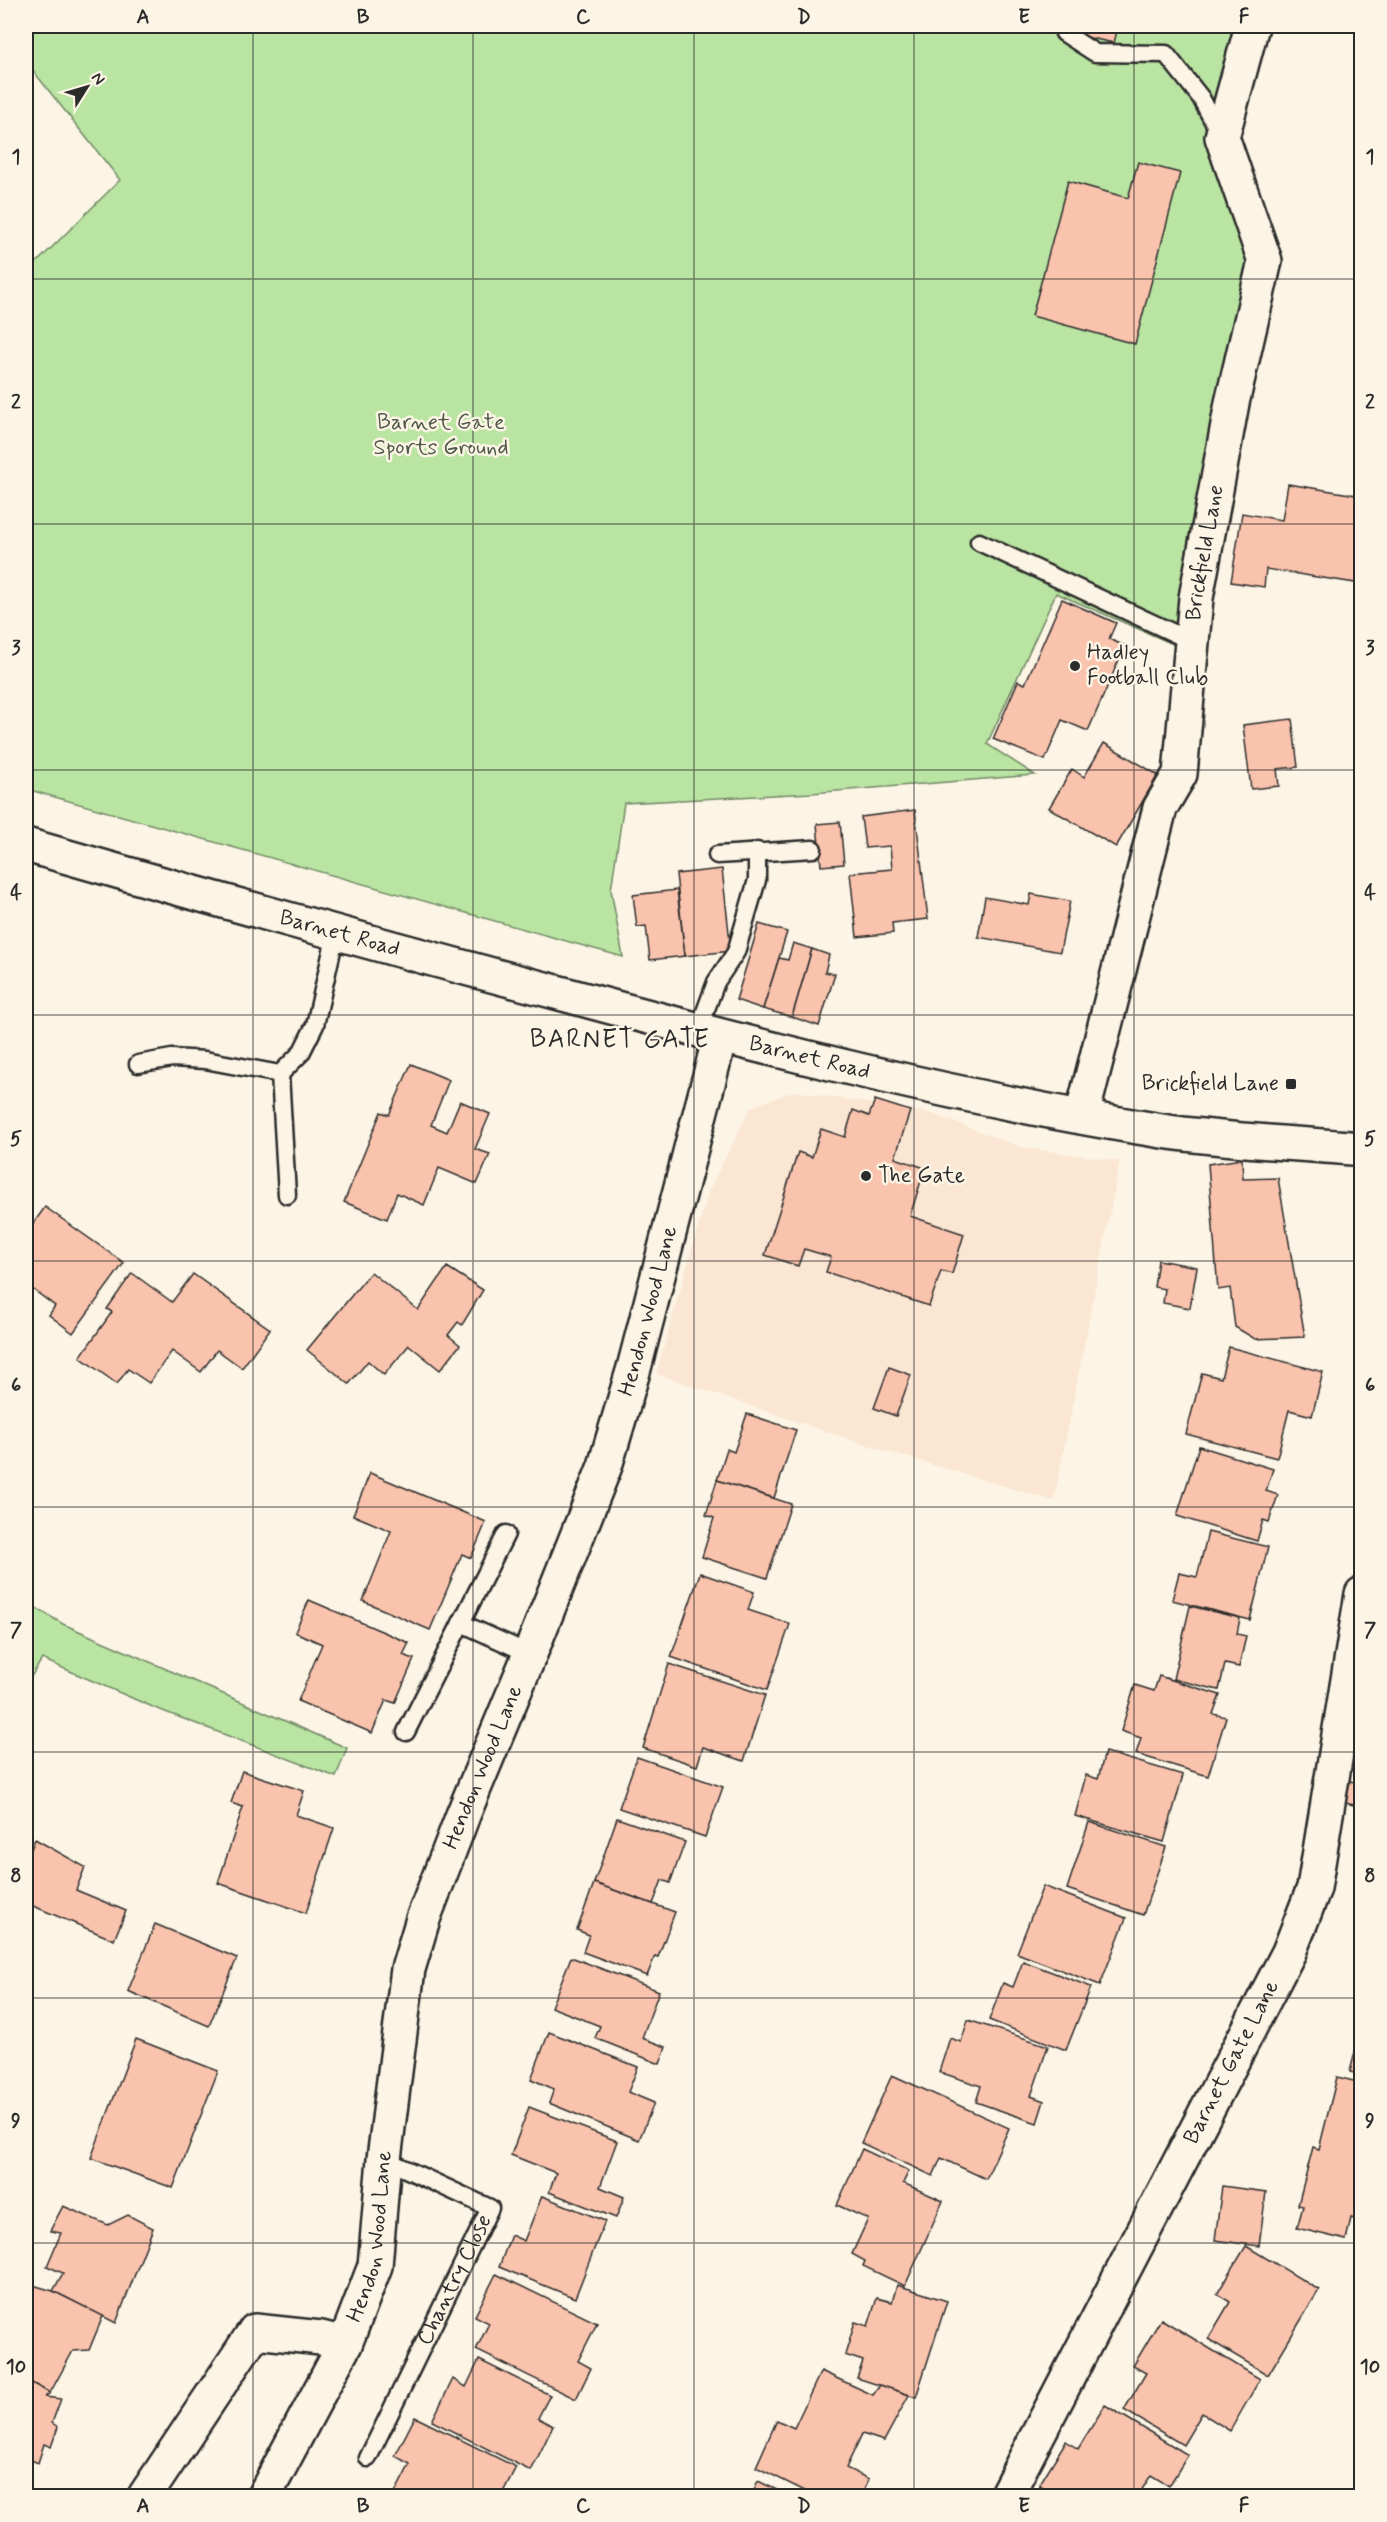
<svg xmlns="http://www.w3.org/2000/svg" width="1387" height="2522" font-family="Mynerve,sans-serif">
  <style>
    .built { fill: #fbe6d4 }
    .green { fill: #b9e4a2; stroke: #728866; stroke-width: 1.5 }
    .building { fill: #fac3ad; stroke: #2b2b2b; stroke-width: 1.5 }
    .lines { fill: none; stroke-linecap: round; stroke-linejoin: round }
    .lane-casing { stroke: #2b2b2b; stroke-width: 21 }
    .street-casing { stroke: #2b2b2b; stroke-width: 38 }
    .secondary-casing { stroke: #2b2b2b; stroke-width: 38 }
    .primary-casing { stroke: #2b2b2b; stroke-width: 38 }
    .lane { stroke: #fcf5e5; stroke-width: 16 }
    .street { stroke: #fcf5e5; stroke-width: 33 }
    .secondary { stroke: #fcf5e5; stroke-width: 33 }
    .primary { stroke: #fcf5e5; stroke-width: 33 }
    .grid { fill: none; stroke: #2b2b2b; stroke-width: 1.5; stroke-opacity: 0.55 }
    .poi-dot { fill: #2b2b2b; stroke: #fcf5e5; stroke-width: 2 }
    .labels { text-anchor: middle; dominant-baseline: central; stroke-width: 5; stroke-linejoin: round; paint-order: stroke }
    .park-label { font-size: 22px; fill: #4e5949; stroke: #fcf5e5 }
    .street-label { font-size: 22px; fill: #2b2b2b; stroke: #fcf5e5 }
    .poi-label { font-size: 22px; fill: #2b2b2b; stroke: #fcf5e5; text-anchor: start }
    .quarter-label { font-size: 26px; letter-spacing: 1.5px; fill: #2b2b2b; stroke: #fcf5e5 }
    .neatline { fill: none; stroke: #2b2b2b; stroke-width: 2 }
    .grid-label { font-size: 20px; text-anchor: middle; font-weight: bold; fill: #2b2b2b }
  </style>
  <rect width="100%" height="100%" fill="#fcf5e5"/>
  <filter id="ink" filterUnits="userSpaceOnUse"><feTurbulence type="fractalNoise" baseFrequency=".0167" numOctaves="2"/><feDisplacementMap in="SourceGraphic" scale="12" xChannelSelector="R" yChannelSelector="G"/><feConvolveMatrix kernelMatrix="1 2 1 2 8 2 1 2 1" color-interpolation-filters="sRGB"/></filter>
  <g filter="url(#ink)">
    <polygon class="built" points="794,1091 930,1113 1021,1147 1120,1161 1054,1501 869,1446 656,1374 709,1190 751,1107"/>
    <g class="green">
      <polygon points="26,26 1252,26 1222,138 1265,261 1191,652 1056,593 987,744 1035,775 812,793 624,803 611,890 623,957 26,789 26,273 120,180 26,62"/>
      <polygon points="26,1602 63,1624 347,1748 336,1777 155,1708 42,1659 26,1685"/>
    </g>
    <g class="building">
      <polygon points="1084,26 1118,26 1114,43 1081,36"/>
      <polygon points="1138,162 1180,173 1135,344 1032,316 1068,181 1128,198"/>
      <polygon points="1288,484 1362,496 1362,584 1266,569 1264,587 1231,582 1242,513 1282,520"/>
      <polygon points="1062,599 1116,623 1109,639 1125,646 1088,731 1062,720 1045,760 993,739 1018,681 1025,684"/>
      <polygon points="1292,719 1298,767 1277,769 1279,786 1251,789 1243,725"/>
      <polygon points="1104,743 1158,775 1116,847 1049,808 1072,769 1084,777"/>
      <polygon points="915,810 928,919 892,923 893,933 857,937 850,873 892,869 890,846 865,848 861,817"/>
      <polygon points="840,822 844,864 821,866 817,824"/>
      <polygon points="722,869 731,951 685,956 676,874"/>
      <polygon points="677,890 685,956 650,960 646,926 637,927 633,895"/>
      <polygon points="1031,894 1070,901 1060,952 978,937 985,897 1029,905"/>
      <polygon points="759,924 787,932 763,1009 736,1000"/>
      <polygon points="793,943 812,949 792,1017 763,1009 779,958 788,960"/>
      <polygon points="812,949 829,955 825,972 835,974 819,1026 792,1017"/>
      <polygon points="411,1064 449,1080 431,1125 447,1132 460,1101 490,1114 475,1149 490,1154 477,1184 439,1168 424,1205 397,1193 387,1219 344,1202 381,1112 389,1115"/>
      <polygon points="875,1100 910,1111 895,1158 925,1168 910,1216 964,1234 952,1274 941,1271 929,1306 826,1272 831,1257 804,1249 798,1266 765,1255 798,1152 812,1157 821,1129 845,1137 853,1110 869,1116"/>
      <polygon points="1242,1159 1243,1179 1278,1178 1305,1337 1255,1339 1235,1327 1230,1288 1218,1290 1208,1164"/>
      <polygon points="45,1207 124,1263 73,1333 49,1315 55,1306 27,1285 26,1288 26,1234"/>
      <polygon points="1158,1260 1197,1267 1190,1308 1163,1303 1165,1289 1154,1287"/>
      <polygon points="447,1267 483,1290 462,1325 458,1322 448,1335 460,1345 440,1370 409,1345 384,1375 368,1361 349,1384 307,1350 371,1272 418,1310"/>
      <polygon points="132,1273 172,1302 193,1274 270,1329 242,1368 217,1350 201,1372 172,1351 149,1383 128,1369 117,1384 80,1357 112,1312 107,1309"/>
      <polygon points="1229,1347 1323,1372 1312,1416 1289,1410 1277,1458 1186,1434 1202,1373 1221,1378"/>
      <polygon points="889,1367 911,1375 896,1416 874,1408"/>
      <polygon points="747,1414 796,1430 774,1498 717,1480 727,1449 734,1452"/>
      <polygon points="1199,1446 1273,1469 1266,1491 1278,1495 1269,1522 1263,1520 1257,1541 1177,1516"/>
      <polygon points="370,1473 486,1522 471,1558 462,1554 430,1630 363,1601 391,1531 353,1515"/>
      <polygon points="717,1480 791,1504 767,1578 702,1557 714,1518 706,1515"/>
      <polygon points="1208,1532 1268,1547 1250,1620 1172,1600 1179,1573 1197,1577"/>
      <polygon points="700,1573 754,1592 748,1610 790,1624 767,1690 671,1657"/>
      <polygon points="309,1600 409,1643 403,1655 414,1659 395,1703 386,1700 372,1733 298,1701 322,1644 295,1632"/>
      <polygon points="1190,1606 1240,1618 1237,1634 1246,1636 1239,1667 1225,1664 1219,1690 1173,1679"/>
      <polygon points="669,1664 765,1695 744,1761 703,1747 697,1766 643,1748"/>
      <polygon points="1159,1676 1220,1695 1213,1714 1226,1717 1208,1776 1136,1754 1141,1738 1121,1731 1135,1685 1154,1691"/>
      <polygon points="1105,1752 1183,1775 1164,1842 1075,1816 1086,1775 1098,1779"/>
      <polygon points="637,1757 723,1787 705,1837 619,1808"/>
      <polygon points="242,1771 304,1791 296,1815 334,1828 306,1913 218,1883 243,1807 231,1803"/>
      <polygon points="1343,1779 1362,1784 1362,1807 1337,1801"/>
      <polygon points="617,1818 685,1842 670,1883 662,1880 653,1904 594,1883"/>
      <polygon points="1089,1822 1166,1847 1143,1915 1067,1889"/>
      <polygon points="35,1839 85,1867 76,1890 126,1911 114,1940 26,1903 26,1862"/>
      <polygon points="594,1883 675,1912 658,1957 655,1956 647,1976 583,1952 589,1935 577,1930"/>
      <polygon points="1043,1886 1126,1918 1100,1985 1017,1953"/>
      <polygon points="155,1924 237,1958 209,2026 128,1991"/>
      <polygon points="571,1957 659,1991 642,2038 666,2047 660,2064 595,2038 600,2026 551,2007"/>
      <polygon points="1023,1961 1091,1987 1066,2050 989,2020 1003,1983 1013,1987"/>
      <polygon points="968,2020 1048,2046 1031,2096 1044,2101 1037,2123 976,2102 981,2086 939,2072 950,2038 961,2042"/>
      <polygon points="1362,2024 1362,2075 1350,2072"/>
      <polygon points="549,2032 638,2067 628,2092 654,2103 639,2140 549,2103 554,2089 531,2079"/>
      <polygon points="136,2039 218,2071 173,2188 91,2158"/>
      <polygon points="892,2075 1009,2128 986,2179 941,2158 933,2176 861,2143"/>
      <polygon points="1337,2077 1362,2083 1362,2221 1351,2218 1346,2240 1297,2228 1303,2206 1298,2205 1313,2147 1319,2149"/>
      <polygon points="529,2107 617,2141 600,2187 624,2197 616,2218 549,2192 556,2173 511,2155"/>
      <polygon points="862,2149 909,2171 903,2183 943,2201 905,2286 863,2266 865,2261 852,2254 868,2219 837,2205"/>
      <polygon points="1222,2186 1266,2192 1259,2246 1215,2240"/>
      <polygon points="542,2196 605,2221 575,2298 499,2267 511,2235 524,2241"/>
      <polygon points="63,2206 108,2225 128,2215 153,2228 116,2323 53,2291 63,2273 47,2266 61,2233 50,2231"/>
      <polygon points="1246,2246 1319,2290 1268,2375 1208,2339 1230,2302 1217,2294"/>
      <polygon points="496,2274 597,2323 578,2361 591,2368 576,2399 476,2350 489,2323 475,2316"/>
      <polygon points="26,2283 53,2291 103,2316 89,2350 73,2351 50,2393 26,2380"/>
      <polygon points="897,2285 947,2301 916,2397 857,2378 863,2361 845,2355 855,2322 868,2326 877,2298 892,2302"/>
      <polygon points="1161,2319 1260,2379 1230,2431 1202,2413 1183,2445 1124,2410 1146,2373 1133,2366"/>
      <polygon points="479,2360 550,2395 538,2418 553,2426 531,2471 432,2421 453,2379 466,2387"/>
      <polygon points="821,2371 873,2395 880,2385 909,2395 884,2441 862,2434 846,2468 869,2479 861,2496 804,2496 807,2492 756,2467 777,2420 794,2428"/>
      <polygon points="26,2380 50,2393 45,2397 61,2399 52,2423 58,2427 51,2447 44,2444 38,2463 29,2459 26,2471"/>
      <polygon points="1105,2405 1188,2455 1169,2486 1151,2475 1138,2496 1058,2496 1039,2485 1066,2441 1078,2449"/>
      <polygon points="415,2417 516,2467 501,2496 401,2496 395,2493 410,2464 395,2456"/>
      <polygon points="758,2481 789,2496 751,2496"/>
    </g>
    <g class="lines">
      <g class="lane-casing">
        <g id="lane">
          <polyline points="1065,26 1064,33 1095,53 1166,54 1201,98 1221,136"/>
          <polyline points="979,542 1193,642"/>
          <polyline points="717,855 813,849"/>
          <polyline points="698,1031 716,982 736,952 757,880 757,851"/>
          <polyline points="138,1064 172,1058 205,1060 280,1074 301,1053 315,1025 336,933"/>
          <polyline points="280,1074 287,1195"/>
          <polyline points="461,1623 530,1654"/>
          <polyline points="406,1732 506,1534"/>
          <path id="s1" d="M368,2458L490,2208L384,2159"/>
        </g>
      </g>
      <g class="street-casing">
        <g id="street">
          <path id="s2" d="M1082,1116L1160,808L1180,774L1196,598L1232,403L1265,261L1222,137L1252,26"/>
          <polyline points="145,2496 255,2331 321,2338 345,2344"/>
        </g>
      </g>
      <g class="secondary-casing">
        <g id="secondary">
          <path id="s3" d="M264,2496L345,2344L375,2266L384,2159L408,1969L423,1919L463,1815L530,1654L605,1466L634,1368L720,1037"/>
          <path id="s4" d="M1006,2496L1289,1952L1314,1888L1362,1594"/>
        </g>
      </g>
      <g class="primary-casing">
        <g id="primary">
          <path id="s5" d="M26,845C207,897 388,948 571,996C766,1049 962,1099 1162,1131C1227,1141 1296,1143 1362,1149"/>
        </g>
      </g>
      <use href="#lane" class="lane"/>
      <use href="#street" class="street"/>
      <use href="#secondary" class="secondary"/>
      <use href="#primary" class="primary"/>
    </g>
  </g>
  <path class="grid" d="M253,26V2496M473,26V2496M694,26V2496M914,26V2496M1134,26V2496M26,279H1362M26,524H1362M26,770H1362M26,1015H1362M26,1261H1362M26,1507H1362M26,1752H1362M26,1998H1362M26,2243H1362"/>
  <g class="poi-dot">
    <circle cx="1075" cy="666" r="6"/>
    <rect x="1285" y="1078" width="12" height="12" rx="3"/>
    <circle cx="866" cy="1176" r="6"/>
  </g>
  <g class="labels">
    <g class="park-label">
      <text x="441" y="423">Barnet Gate<tspan x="441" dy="25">Sports Ground</tspan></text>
    </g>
    <g class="street-label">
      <text stroke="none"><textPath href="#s2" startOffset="580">Brickfield Lane</textPath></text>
      <text stroke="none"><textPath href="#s5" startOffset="326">Barnet Road</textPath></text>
      <text stroke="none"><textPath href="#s5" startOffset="812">Barnet Road</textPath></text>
      <text stroke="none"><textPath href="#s3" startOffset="1256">Hendon Wood Lane</textPath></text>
      <text stroke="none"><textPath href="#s3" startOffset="770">Hendon Wood Lane</textPath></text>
      <text stroke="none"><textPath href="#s4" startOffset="489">Barnet Gate Lane</textPath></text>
      <text stroke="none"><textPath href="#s3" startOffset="284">Hendon Wood Lane</textPath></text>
      <text stroke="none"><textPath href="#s1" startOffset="198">Chantry Close</textPath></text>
    </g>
    <g class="poi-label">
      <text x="1087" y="653">Hadley<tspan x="1087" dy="25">Football Club</tspan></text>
      <text x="1279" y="1084" text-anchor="end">Brickfield Lane</text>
      <text x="878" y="1176">The Gate</text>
    </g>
    <g class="quarter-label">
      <text x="620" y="1040">BARNET GATE</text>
    </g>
  </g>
  <rect width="1387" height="2522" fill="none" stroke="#fcf5e5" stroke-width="66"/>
  <g transform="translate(87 87) rotate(53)" stroke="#fcf5e5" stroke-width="4.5" paint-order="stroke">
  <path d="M0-4.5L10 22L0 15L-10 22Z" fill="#2b2b2b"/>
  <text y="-9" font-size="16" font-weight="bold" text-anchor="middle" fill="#2b2b2b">N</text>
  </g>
  <rect x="33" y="33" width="1321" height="2456" class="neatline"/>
  <g class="grid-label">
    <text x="143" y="23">A</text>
    <text x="363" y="23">B</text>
    <text x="583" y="23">C</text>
    <text x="804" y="23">D</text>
    <text x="1024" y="23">E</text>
    <text x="1244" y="23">F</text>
    <text x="16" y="163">1</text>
    <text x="1370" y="163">1</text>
    <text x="16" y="408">2</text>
    <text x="1370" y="408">2</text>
    <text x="16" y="654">3</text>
    <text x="1370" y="654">3</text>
    <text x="16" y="899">4</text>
    <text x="1370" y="899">4</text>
    <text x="16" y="1145">5</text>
    <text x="1370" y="1145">5</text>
    <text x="16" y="1391">6</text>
    <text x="1370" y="1391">6</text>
    <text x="16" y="1636">7</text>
    <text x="1370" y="1636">7</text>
    <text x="16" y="1882">8</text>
    <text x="1370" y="1882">8</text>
    <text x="16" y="2127">9</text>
    <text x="1370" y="2127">9</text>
    <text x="16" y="2373">10</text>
    <text x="1370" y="2373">10</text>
    <text x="143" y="2512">A</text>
    <text x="363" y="2512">B</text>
    <text x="583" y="2512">C</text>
    <text x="804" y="2512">D</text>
    <text x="1024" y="2512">E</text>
    <text x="1244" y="2512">F</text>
  </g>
</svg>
